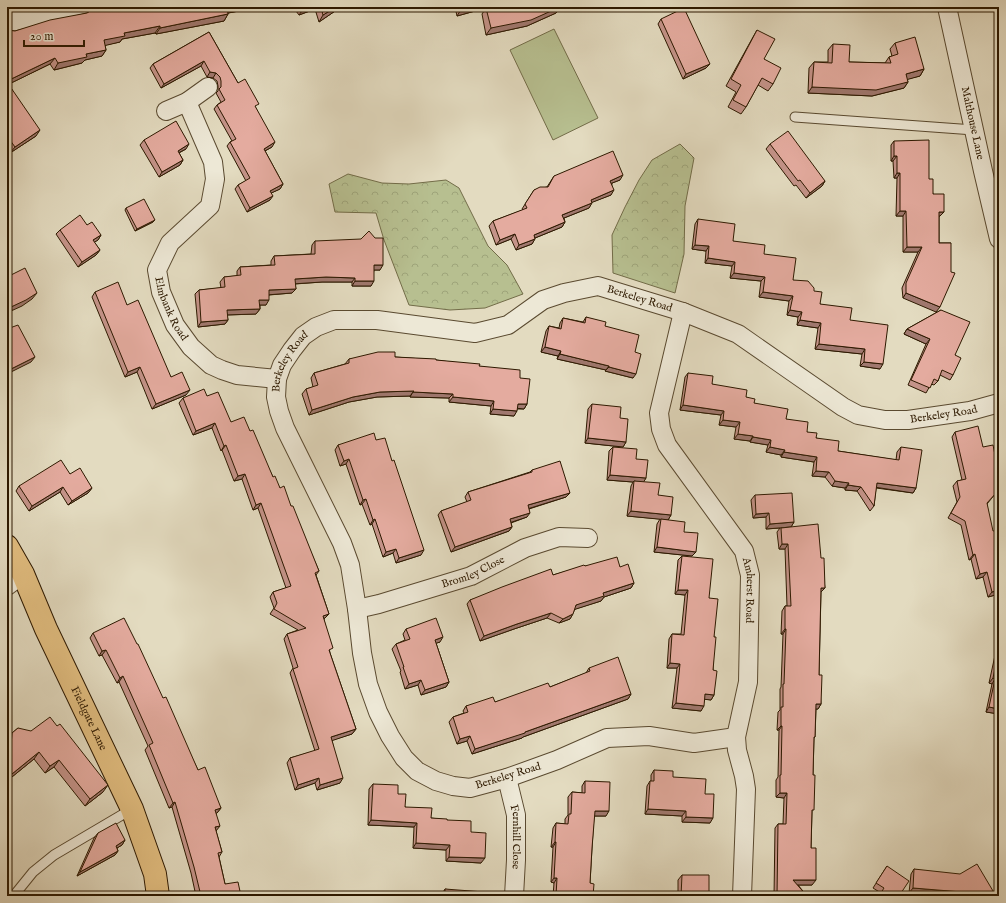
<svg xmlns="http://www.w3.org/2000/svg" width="1006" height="903" font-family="'IM FELL English',serif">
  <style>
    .forest { fill: url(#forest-crowns); stroke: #726c48 }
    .green { fill: #b7bf90; stroke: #726c48 }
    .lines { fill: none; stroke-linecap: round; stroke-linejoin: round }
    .service-casing { stroke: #5a4a30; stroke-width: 11 }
    .minor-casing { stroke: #5a4a30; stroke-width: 20 }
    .tertiary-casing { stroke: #5a4a30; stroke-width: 24 }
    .primary-casing { stroke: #2d1900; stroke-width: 24 }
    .service { stroke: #ede8d6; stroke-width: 9 }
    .minor { stroke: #ede8d6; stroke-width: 18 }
    .tertiary { stroke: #ede8d6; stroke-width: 22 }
    .primary { stroke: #e2be80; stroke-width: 22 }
    .wall { fill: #c49389; stroke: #2d1900 }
    .shaded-wall { fill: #a0786f; stroke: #2d1900 }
    .building { fill: #e4ab9f; stroke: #2d1900 }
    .labels { text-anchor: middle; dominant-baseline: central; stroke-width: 3; stroke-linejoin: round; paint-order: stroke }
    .street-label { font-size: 11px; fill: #2d1900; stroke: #ede8d6 }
  </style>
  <defs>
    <pattern id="forest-crowns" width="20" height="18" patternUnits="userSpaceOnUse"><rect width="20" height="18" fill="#b7bf90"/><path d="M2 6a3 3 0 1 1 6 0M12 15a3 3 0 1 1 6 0" fill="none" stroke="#9ea47a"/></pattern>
  </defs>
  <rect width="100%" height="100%" fill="#e3dbc0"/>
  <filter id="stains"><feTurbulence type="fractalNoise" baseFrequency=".005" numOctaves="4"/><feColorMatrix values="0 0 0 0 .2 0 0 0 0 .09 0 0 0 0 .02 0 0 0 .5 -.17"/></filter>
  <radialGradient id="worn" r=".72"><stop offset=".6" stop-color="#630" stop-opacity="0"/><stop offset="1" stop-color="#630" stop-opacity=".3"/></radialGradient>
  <g class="forest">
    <polygon points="680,144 694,158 685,206 684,254 675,293 613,273 612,235 625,207 639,180 652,160"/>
    <polygon points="348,174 382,183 409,184 446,180 459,188 488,246 507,265 523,294 485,308 450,310 409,305 384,240 376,213 335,212 329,184"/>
  </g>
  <polygon class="green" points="554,29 598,118 553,140 510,50"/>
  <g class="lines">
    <g class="service-casing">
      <g id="service">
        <polyline points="795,117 974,130"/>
        <polyline points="12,896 16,893 33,872 54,855 132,809"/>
      </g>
    </g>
    <g class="minor-casing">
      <g id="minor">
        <path id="s1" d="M947,7L983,171L999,239"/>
        <path id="s2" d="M187,102L213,162L215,179L210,206L170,243L157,270L161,292L175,325L191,347L211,365L222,370L237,375L277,379"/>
        <polyline points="166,111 187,102 208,87"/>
        <path id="s3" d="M683,312L659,413L661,429L667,445L744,551L750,575L748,682L736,737L737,750L744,776L746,789L742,896"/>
        <polyline points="7,586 23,574"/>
        <path id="s4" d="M357,609L379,604L471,576L525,548L559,537L588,538"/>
        <path id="s5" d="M736,737L694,743L649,736L607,738L557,760L507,778L470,788L453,786L436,781L417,771L404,758L390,736L378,712L368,684L362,653L357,609L350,565L342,543L285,428L279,411L276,397L277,379L282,365L292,350L303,336L316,327L334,320H377L475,333L508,325L543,300L564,293L598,286L683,312L738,334L843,407L858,415L885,420H908L970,411L999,403"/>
        <path id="s6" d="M507,778L516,815V860L514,896"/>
      </g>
    </g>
    <g class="tertiary-casing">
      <polyline id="tertiary" points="7,25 43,14 80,7"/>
    </g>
    <g class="primary-casing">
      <g id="primary">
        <path id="s7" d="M7,546L23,574L46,629L132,809L155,874L158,896"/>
      </g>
    </g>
    <use href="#service" class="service"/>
    <use href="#minor" class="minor"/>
    <use href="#tertiary" class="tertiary"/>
    <use href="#primary" class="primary"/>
  </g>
  <g class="wall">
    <polygon points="92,7 260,7 228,13 228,14 224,21 156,34 155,33 122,39 120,42 105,45 106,50 102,56 85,60 82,63 54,70 50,64 9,84 36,136 10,153 7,148 7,30 15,31 87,13 92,10"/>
    <polygon points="293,7 341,7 319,22 315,9 299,15"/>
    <polygon points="455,7 478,7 475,11 457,16"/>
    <polygon points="561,7 556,13 527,26 486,35 482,14 486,8"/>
    <polygon points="661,19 706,68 683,79 658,24"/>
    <polygon points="757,30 764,59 773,84 768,91 758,85 746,107 741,114 728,107 736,92 726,86 753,37"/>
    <polygon points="209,32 238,83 256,108 272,147 265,151 283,184 280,189 271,193 270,200 247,212 235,189 238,185 246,181 227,146 230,142 232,141 214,109 217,105 221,102 216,93 218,91 218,86 217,81 213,78 207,77 201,66 161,88 150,68 153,64"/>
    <polygon points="895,43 924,69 920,76 907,79 908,82 904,88 872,96 808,93 809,68 814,62 828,62 828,50 833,44 849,62 885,63 889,57 892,56 890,49"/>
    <polygon points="144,140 186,149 179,153 183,160 180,165 159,177 140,145"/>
    <polygon points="894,141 929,179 933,194 944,212 940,216 939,216 939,243 951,243 903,298 902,288 918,252 903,252 903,216 896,216 897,178 894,178 893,161 891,161 891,145"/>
    <polygon points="770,144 825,181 822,186 806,198 796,185 794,186 766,149"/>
    <polygon points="554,176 620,180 612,183 611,195 592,202 589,208 564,218 565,222 562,227 535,238 532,244 516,250 511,239 496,245 489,226 493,221 523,210 522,209 534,190 547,187"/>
    <polygon points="126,208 155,220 153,222 135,231 125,210"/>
    <polygon points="698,219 733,241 764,254 793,280 814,291 820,304 850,320 880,369 860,366 862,354 815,349 818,328 797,325 798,317 787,315 789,301 759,297 761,281 730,278 732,266 705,263 706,251 692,249 695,224"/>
    <polygon points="87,225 101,235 98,240 94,242 100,250 96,255 78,267 56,234 60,230"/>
    <polygon points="315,241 380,270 374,270 371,286 352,286 352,282 322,282 295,284 296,289 292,293 269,295 266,305 260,305 260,309 256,314 227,315 228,320 225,324 198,327 195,294 199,290 221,288 220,282 224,277 237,276 237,271 240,267 271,265 271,261 274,256 311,254 312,245"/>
    <polygon points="95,292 127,305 171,377 186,395 152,409 137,372 125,377 92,297"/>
    <polygon points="941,310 955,355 953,375 950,380 940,375 938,381 934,385 931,384 926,393 908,385 926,344 904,334 907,329"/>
    <polygon points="586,317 605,326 635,352 633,378 605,371 606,370 557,359 558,356 541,352 546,331 549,326 559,328 560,323 563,318 583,322"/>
    <polygon points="395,357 436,360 479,366 520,378 527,404 524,409 517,409 514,416 490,414 491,406 449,402 449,398 410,397 410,396 377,397 349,402 309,415 302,394 306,389 313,387 311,378 314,373 345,364 349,359"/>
    <polygon points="688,373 712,384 746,397 754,403 786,419 838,451 896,460 897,452 901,447 916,488 913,493 876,488 874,506 870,511 857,491 845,490 845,488 832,486 825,477 812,476 814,462 781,457 781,455 766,452 768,445 750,442 750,441 734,439 736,427 719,425 721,415 680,410 685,377"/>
    <polygon points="207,396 231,422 250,431 273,477 291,506 319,571 316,575 329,614 324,619 330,653 356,729 352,734 332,740 340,783 317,790 315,783 295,790 287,763 290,758 315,751 290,673 293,668 284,639 287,634 298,630 270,614 274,608 270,597 273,592 286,588 258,508 253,510 242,479 234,481 222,450 221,451 212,428 193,435 179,403 183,398"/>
    <polygon points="592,404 626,442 623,447 585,443 588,409"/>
    <polygon points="955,432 983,447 996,493 987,504 999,594 988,597 983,577 976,579 971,559 969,560 961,525 948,518 957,502 953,486 957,481 962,480 952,437"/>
    <polygon points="376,440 421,555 396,563 393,553 383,557 372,524 370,525 362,504 360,505 346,464 340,466 335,450 338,445"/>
    <polygon points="613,447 636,459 646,478 643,482 658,495 671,515 668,520 684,532 692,556 654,552 657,524 660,519 627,516 631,486 633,482 607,480 609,451"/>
    <polygon points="532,470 570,493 566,497 529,509 527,517 511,523 512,527 509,531 451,552 438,515 441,511 467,502 465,497 468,492 530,472"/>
    <polygon points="70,474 92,488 88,493 68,505 60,492 29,511 16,491 19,486"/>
    <polygon points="755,495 794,522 791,527 821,558 825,588 821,592 819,675 821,704 818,709 816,709 815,737 814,738 811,848 812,885 798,885 807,896 774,896 775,828 778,824 783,824 784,798 776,797 776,780 778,777 779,730 777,730 778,712 780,710 780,689 781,687 783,634 781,634 782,611 785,606 787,606 785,549 779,549 777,532 780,528 766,529 766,517 753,518 751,500"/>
    <polygon points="682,556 709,598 714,637 713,670 714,695 711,700 705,699 701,711 672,708 677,668 667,668 669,639 672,634 681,634 685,595 675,594 678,560"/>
    <polygon points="585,566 620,567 634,583 631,588 604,597 601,601 575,609 570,619 559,623 547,618 514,629 480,641 467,604 470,600 553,575"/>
    <polygon points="406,629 440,642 436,643 449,682 446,687 421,695 418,685 405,689 400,672 401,671 392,649 396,644 405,640 403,634"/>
    <polygon points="93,633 163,698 198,770 221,808 217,813 216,813 216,831 222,852 219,857 225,884 241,896 196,896 191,873 172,807 169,808 145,750 148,746 119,682 117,683 102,655 99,656 90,638"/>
    <polygon points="999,643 999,714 986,712 992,684 989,683 997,646"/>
    <polygon points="589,668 631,694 628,699 523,737 522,738 472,754 467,741 457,744 449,722 453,717 464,713 463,711 466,706 495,702 550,687 586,673"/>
    <polygon points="18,728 103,792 85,806 54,767 45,773 34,759 7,781 8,740 12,733"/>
    <polygon points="654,770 705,794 710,823 682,822 682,816 645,814 647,786 650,781 651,781 651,775"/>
    <polygon points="585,781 606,816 594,816 592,848 590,883 593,896 553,896 554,883 551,882 553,847 551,847 553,828 556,823 565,824 565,819 568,815 568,797 572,792 582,793 582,786"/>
    <polygon points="373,784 398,794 405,807 431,818 447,820 471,832 481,863 446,861 446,850 413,848 414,827 368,825 369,789"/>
    <polygon points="98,833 125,840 122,845 117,848 118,851 115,855 77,876 94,838"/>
    <polygon points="887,866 899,896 881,893 873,888"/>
    <polygon points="914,869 996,896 946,896 909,893 911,874"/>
    <polygon points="682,875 709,896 678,896 678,880"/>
    <polygon points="445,889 484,896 442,896 442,894"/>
  </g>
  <g class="shaded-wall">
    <polygon points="227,7 260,7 223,14"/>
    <polygon points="307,7 316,7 315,9 299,15 304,8"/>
    <polygon points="336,7 341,7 319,22 323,15"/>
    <polygon points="468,7 478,7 475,11 457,16 462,8"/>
    <polygon points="561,7 556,13 527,26 486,35 491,28"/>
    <polygon points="228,14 224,21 156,34 160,28"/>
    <polygon points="160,26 155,33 122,39 120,42 99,47 104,40 124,33"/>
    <polygon points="106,50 102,56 85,60 82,63 54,70 58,63 86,54"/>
    <polygon points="55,58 50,64 7,85 7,81"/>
    <polygon points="204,61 201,66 161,88 164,84"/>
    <polygon points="710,64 706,68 683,79 686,74"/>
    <polygon points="924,69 920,76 902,81 906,74"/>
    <polygon points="210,72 216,73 213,78 207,77"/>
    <polygon points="908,82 904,88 872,96 808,93 812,87"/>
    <polygon points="40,130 36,136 10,153 15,147"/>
    <polygon points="275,142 272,147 261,153 264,149"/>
    <polygon points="189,144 186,149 174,155 178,151"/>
    <polygon points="894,156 897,156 893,161 891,161"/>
    <polygon points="183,160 180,165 159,177 162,172"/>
    <polygon points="897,173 900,173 897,178 894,178"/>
    <polygon points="623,175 620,180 607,185 610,181"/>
    <polygon points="825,181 822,186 806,198 810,193"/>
    <polygon points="283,184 280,189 267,195 270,191"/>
    <polygon points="614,190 611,195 588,204 591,200"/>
    <polygon points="273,196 270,200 247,212 250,208"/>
    <polygon points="592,203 589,208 559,220 562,215"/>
    <polygon points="900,211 906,211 903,216 896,216"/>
    <polygon points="939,212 944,212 940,216 935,216"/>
    <polygon points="155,220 153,222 135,231 137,229"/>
    <polygon points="565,222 562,227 530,240 534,235"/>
    <polygon points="515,234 511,239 496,245 500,240"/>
    <polygon points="101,235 98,240 90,245 93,240"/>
    <polygon points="535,239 532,244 516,250 519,245"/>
    <polygon points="695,245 709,246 706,251 692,249"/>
    <polygon points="907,247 922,247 918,252 903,252"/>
    <polygon points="100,250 96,255 78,267 82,262"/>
    <polygon points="708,258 735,262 732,266 705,263"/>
    <polygon points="374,265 383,265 380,270 370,270"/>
    <polygon points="734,273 765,277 761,281 730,278"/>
    <polygon points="326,277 355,278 352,282 322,282 292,284 295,279"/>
    <polygon points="355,281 374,281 371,286 352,286"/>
    <polygon points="296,289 292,293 266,295 269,290"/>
    <polygon points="763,292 793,296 789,301 759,297"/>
    <polygon points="37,293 32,299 22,306 11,311 7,316 7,313 11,307"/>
    <polygon points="906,293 940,307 936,312 903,298"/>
    <polygon points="259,300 269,300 266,305 256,305"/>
    <polygon points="260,309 256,314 224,315 227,310"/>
    <polygon points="790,310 802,312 798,317 787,315"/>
    <polygon points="228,320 225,324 198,327 201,322"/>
    <polygon points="800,320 821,323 818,328 797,325"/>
    <polygon points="907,329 930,339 926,344 904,334"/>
    <polygon points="819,344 865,349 862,354 815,349"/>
    <polygon points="545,347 561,351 558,356 541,352"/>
    <polygon points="560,354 609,366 606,370 557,359"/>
    <polygon points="35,357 31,362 7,374 7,371"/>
    <polygon points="864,362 883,364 880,369 860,366"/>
    <polygon points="140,367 137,372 125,377 128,372"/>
    <polygon points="609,367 636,374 633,378 605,371"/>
    <polygon points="190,390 186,395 152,409 156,404"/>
    <polygon points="414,391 410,396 377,397 349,402 309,415 312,410 353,397 380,392"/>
    <polygon points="413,392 453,394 449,398 410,397"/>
    <polygon points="453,397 494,401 491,406 449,402"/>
    <polygon points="518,404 527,404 524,409 515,408"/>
    <polygon points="683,405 724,411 721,415 680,410"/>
    <polygon points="493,409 517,411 514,416 490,414"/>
    <polygon points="723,420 740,422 736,427 719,425"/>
    <polygon points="215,423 212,428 193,435 196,431"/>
    <polygon points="738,434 753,436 750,441 734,439"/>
    <polygon points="753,437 771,440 768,445 750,442"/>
    <polygon points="588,438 626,442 623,447 585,443"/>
    <polygon points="226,445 222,450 221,451 224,446"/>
    <polygon points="770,447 785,450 781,455 766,452"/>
    <polygon points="784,452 817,457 814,462 781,457"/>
    <polygon points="349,459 346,464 340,466 344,461"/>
    <polygon points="816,471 829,472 825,477 812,476"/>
    <polygon points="245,474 242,479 234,481 238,476"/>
    <polygon points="610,475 646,478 643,483 634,481 633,482 607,480"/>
    <polygon points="835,481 849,483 845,488 832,486"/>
    <polygon points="877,483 916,488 913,493 874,487"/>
    <polygon points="848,485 861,487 857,491 845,490"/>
    <polygon points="63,487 60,492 29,511 32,506"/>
    <polygon points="92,488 88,493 68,505 72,501"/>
    <polygon points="570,493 566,497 524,510 528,505"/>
    <polygon points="366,499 362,504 360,505 363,500"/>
    <polygon points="261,503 258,508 253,510 256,505"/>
    <polygon points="631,511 671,515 668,520 627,516"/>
    <polygon points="530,513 527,517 506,524 510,519"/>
    <polygon points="769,513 766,517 753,518 756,514"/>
    <polygon points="375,519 372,524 370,525 373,520"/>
    <polygon points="794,522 791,527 766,529 770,524"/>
    <polygon points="512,527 509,531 451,552 455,547"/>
    <polygon points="782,544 788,544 785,549 779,549"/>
    <polygon points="657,547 696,552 692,556 654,552"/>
    <polygon points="396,549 393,553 383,557 386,552"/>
    <polygon points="424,550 421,555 396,563 399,558"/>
    <polygon points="975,554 971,559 969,560 973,555"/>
    <polygon points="987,572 983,577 976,579 980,574"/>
    <polygon points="634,583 631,588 604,597 601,601 573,610 576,605 603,593"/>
    <polygon points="821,588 825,588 821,592 818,592"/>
    <polygon points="678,590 688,590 685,595 675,594"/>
    <polygon points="999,590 999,594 988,597 992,592"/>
    <polygon points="551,613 547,618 514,629 480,641 484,636 517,624"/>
    <polygon points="329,614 325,618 320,620 323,616"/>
    <polygon points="573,614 570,619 559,623 563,619"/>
    <polygon points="785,629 786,629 783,634 781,634"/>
    <polygon points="443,637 440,642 431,645 435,640"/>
    <polygon points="106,650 102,655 99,656 102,651"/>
    <polygon points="670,663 680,664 677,668 667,668"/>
    <polygon points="123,676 119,682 117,683 120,678"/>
    <polygon points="993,678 995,679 992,684 989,683"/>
    <polygon points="421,680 418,685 405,689 409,684"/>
    <polygon points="449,682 446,687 421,695 425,690"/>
    <polygon points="631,694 628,699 523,737 522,738 472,754 475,749 525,732"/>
    <polygon points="705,694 714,695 711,700 702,699"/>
    <polygon points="676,703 704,706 701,711 672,708"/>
    <polygon points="816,704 821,704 818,709 812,709"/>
    <polygon points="989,707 999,709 999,714 986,712"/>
    <polygon points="781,726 782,726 779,730 777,730"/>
    <polygon points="356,729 352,734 328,742 331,737"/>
    <polygon points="470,736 467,741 457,744 460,739"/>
    <polygon points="39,752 34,759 7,781 7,778"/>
    <polygon points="59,760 54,767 45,773 50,766"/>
    <polygon points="319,778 315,783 295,790 298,785"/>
    <polygon points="343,778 340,783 317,790 320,785"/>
    <polygon points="108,785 103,792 85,806 90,799"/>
    <polygon points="780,793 787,793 784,798 776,797"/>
    <polygon points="175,802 172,807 169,808 173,803"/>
    <polygon points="221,808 217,813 212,815 215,810"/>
    <polygon points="648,809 686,811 682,816 645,814"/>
    <polygon points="595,811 609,811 606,816 591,816"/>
    <polygon points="686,817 713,818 710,823 682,822"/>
    <polygon points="371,820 417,823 414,827 368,825"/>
    <polygon points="220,826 216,831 215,827"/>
    <polygon points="125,840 122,845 112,851 116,846"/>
    <polygon points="555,842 556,842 553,847 551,847"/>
    <polygon points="416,843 450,845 446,850 413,848"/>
    <polygon points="118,851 115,855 77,876 80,872"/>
    <polygon points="449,857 485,858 481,863 446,861"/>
    <polygon points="554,878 557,878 554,883 551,882"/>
    <polygon points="793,880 816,880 812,885 790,885"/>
    <polygon points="913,888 962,892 960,896 946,896 909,893"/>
  </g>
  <g class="building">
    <polygon points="95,7 229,7 227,7 228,14 160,28 160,26 124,33 125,36 104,40 106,50 86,54 87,57 58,63 55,58 7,81 7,30 15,31 50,20 87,13 92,10"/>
    <polygon points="321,7 336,7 323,15"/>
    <polygon points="490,7 560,7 531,20 491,28 486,8"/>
    <polygon points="684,8 710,64 686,74 661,19"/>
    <polygon points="757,30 775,39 764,59 781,68 773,84 762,78 746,107 733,100 741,85 731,79"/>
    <polygon points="209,32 238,83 245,79 259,104 255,106 275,142 264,149 283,184 270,191 273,196 250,208 238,185 250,178 230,142 236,139 217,105 225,100 219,89 221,87 221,81 220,77 216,73 210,72 204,61 164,84 153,64"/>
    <polygon points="915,37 924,69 906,74 908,82 876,90 812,87 814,62 832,63 833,44 850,45 849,62 891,63 889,57 898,54 895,43"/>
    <polygon points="7,82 40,130 15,147 7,136"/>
    <polygon points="176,121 189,144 178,151 183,160 162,172 144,140"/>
    <polygon points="788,131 825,181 810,193 800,180 798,181 770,144"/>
    <polygon points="929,140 929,179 933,179 933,194 944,194 944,212 939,212 939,243 951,243 951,272 955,273 940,307 906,293 906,283 922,247 907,247 906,211 900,211 900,173 897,173 897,156 894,156 894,141"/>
    <polygon points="613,151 623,175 610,181 614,190 591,200 592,203 562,215 565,222 534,235 535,239 519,245 515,234 500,240 493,221 527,208 525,204 534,190 540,187 548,187 554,176"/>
    <polygon points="144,199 155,220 137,229 126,208"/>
    <polygon points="80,215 87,225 92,222 101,235 93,240 100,250 82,262 60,230"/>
    <polygon points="698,219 735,224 733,241 765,245 764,254 796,258 793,280 808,281 814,288 814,291 822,292 820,304 852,308 850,320 888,325 883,364 864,362 865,349 819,344 821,323 800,320 802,312 790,310 793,296 763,292 765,277 734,273 735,262 708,258 709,246 695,245"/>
    <polygon points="369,231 375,238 383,238 383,265 374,265 374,281 355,281 355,278 326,277 295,279 296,289 269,290 269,300 259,300 260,309 227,310 228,320 201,322 199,290 225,287 224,277 241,275 240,267 275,265 274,256 315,254 315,241 361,239"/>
    <polygon points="25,268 37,293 26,300 11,307 12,310 7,313 7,277"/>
    <polygon points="118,282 127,305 138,300 171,377 182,372 190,390 156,404 140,367 128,372 95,292"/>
    <polygon points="941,310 970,322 955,355 961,358 953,375 942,370 938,381 934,379 930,388 911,380 930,339 907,329"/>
    <polygon points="586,317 606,322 605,326 639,335 635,352 641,354 636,374 609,367 609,366 560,354 561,351 545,347 549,326 561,329 563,318 585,323"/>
    <polygon points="18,325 35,357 7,371 7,329"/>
    <polygon points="378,352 395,352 395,357 436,359 436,360 480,364 479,366 520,370 520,378 530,379 527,404 518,404 517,411 493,409 494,401 453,397 453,394 413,392 414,391 380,392 353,397 312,410 306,389 318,385 314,373 349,363 349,359"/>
    <polygon points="688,373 713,376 712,384 747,390 746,397 755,399 754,403 788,409 786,419 808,422 807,432 817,433 816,438 839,441 838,451 899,460 901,447 922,450 916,488 877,483 874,506 861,487 848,485 849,483 835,481 829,472 816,471 817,457 784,452 785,450 770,447 771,440 753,437 753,436 738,434 740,422 723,420 724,411 683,405"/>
    <polygon points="204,389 207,396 218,392 231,422 244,417 250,431 253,430 273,477 275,476 280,488 284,486 291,506 293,506 319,571 315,573 329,614 323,616 333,648 329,650 356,729 331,737 343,778 320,785 319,778 298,785 290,758 319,749 293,669 298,667 287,634 306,628 274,609 277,603 273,592 291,586 261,503 256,505 245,474 238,476 226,445 224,446 215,423 196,431 183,398"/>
    <polygon points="592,404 621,407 620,418 628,419 626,442 588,438"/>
    <polygon points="978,426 983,447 993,445 999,475 999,486 996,493 987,503 993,531 999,530 999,590 992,592 987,572 980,574 975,554 973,555 965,521 951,513 960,497 957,481 966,479 955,432"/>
    <polygon points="374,433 376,440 385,438 392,461 394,460 424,550 399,558 396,549 386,552 375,519 373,520 366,499 363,500 349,459 344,461 338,445"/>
    <polygon points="613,447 637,449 636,459 648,460 646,478 610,475"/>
    <polygon points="61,460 70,474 80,468 92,488 72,501 63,487 32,506 19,486"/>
    <polygon points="560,461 570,493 528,505 530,513 510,519 512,527 455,547 441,511 471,500 468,492 532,472 532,470"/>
    <polygon points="634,481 660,483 658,495 673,497 671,515 631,511"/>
    <polygon points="792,493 794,522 770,524 769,513 756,514 755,495"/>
    <polygon points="661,519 685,522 684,532 698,533 696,552 657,547"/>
    <polygon points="818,524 821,558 824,558 825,588 821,588 819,675 822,675 821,704 816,704 815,737 814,737 813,775 815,775 814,810 812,810 811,848 816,848 816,880 793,880 807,896 777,896 778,824 786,824 787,793 780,793 780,775 781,775 782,726 781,726 781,707 783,707 783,684 784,684 786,629 785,629 785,606 791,606 788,544 782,544 781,528"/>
    <polygon points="682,556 713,559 709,598 718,599 714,637 716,637 713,670 717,671 714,695 705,694 704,706 676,703 680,664 670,663 672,634 684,635 688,590 678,590"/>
    <polygon points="617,557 620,567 628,564 634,583 603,593 604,596 576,605 573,614 563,619 551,613 517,624 484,636 470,600 502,587 551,569 553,575 584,565 585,566"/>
    <polygon points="124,618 137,644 138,644 163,698 166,697 198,770 205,767 221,808 215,810 220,826 215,827 222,852 218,853 225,884 238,882 241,896 201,896 194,867 175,802 173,803 149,745 153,743 123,676 120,678 106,650 102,651 93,633"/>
    <polygon points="436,618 443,637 435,640 449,682 425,690 421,680 409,684 403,667 404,667 396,644 410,639 406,629"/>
    <polygon points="999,649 999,709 989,707 995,679 993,678"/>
    <polygon points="618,657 631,694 525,732 525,733 475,749 470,736 460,739 453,717 468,712 466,706 493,697 495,702 548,683 550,687 590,671 589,668"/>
    <polygon points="50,717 57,726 60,724 108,785 90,799 59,760 50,766 39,752 7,778 7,750 11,746 12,733 18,728 31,731"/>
    <polygon points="654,770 673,771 673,777 706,779 705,794 714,794 713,818 686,817 686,811 648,809 650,781 654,781"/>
    <polygon points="585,781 610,782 609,811 595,811 592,848 590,883 594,884 593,896 556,896 557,878 554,878 556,842 555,842 556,823 568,824 569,814 571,814 572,792 585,793"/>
    <polygon points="373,784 398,785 398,794 406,794 405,807 432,808 431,818 447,819 447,820 471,821 471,832 486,833 485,858 449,857 450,845 416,843 417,823 371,820"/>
    <polygon points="116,823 125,840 116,846 118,851 80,872 98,833"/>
    <polygon points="977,864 996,896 965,896 962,892 913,888 914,869 960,874"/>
    <polygon points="887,866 909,881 899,896 879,896 884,888 876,883"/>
    <polygon points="682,875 709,875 709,896 681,896"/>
    <polygon points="445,889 484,892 484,896 445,896"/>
  </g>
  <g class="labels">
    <g class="street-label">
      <text stroke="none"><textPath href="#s1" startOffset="119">Malthouse Lane</textPath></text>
      <text stroke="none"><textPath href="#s5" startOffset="1161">Berkeley Road</textPath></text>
      <text stroke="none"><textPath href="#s2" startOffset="236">Elmbank Road</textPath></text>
      <text stroke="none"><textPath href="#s5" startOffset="777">Berkeley Road</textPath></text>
      <text stroke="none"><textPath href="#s5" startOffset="1497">Berkeley Road</textPath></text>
      <text stroke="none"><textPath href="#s4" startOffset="122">Bromley Close</textPath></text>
      <text stroke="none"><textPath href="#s3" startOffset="308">Amherst Road</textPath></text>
      <text stroke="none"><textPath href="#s7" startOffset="191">Fieldgate Lane</textPath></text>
      <text transform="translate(508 776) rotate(-17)">Berkeley Road</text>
      <text stroke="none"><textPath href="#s6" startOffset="60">Fernhill Close</textPath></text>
    </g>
  </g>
  <rect width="1006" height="903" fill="none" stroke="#e3dbc0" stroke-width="24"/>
  <rect x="8" y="8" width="990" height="887" fill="none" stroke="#2d1900" stroke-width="2"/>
  <rect x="12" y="12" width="982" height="879" fill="none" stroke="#2d1900"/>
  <path d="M24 40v6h60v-6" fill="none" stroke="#2d1900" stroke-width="2"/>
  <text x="30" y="40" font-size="12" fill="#2d1900" stroke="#ede8d6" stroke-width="3" paint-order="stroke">20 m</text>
  <rect width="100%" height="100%" filter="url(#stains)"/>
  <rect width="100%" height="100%" fill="url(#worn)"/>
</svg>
